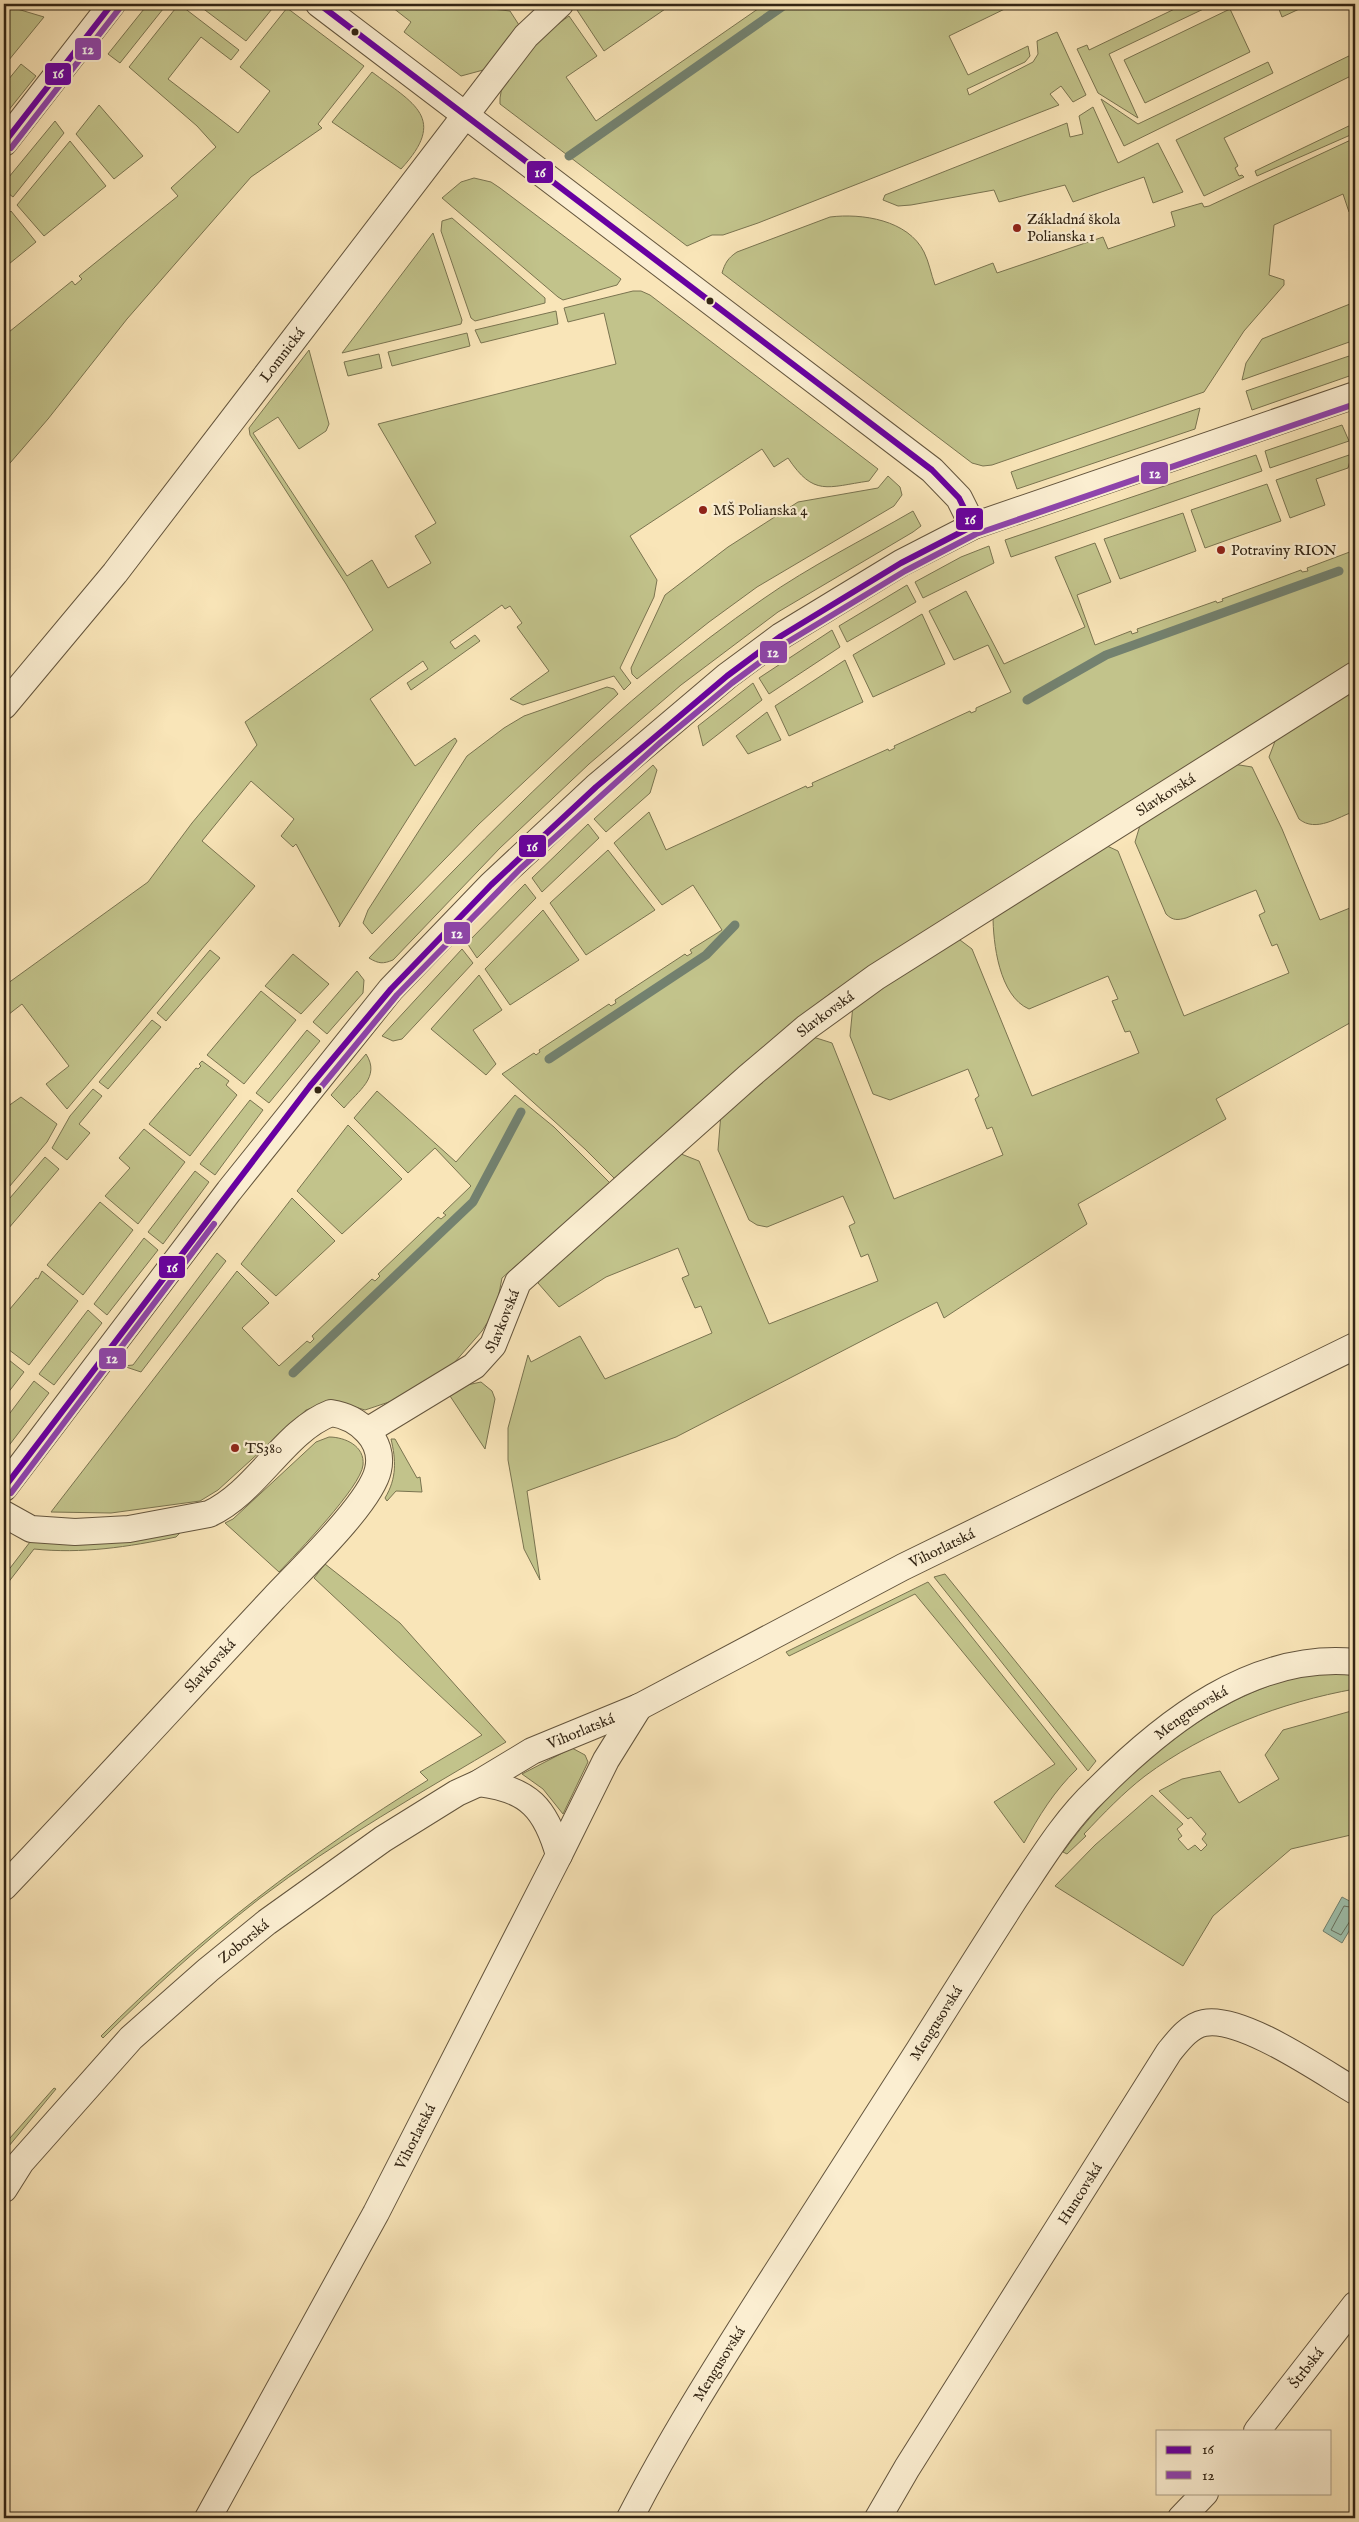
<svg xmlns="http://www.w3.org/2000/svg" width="1359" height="2522" font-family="'IM FELL English',serif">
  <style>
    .green { fill: #c2c38b; stroke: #7a7450 }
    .water { fill: #9ebfab; stroke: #73816f }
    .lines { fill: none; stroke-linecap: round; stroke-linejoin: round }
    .shore { stroke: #687260; stroke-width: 1 }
    .stream { stroke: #73816f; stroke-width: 9 }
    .street-casing { stroke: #64553d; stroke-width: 28 }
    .street { stroke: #fbeed1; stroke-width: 26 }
    .bus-1-casing { stroke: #fbeed1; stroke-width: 10 }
    .bus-2-casing { stroke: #fbeed1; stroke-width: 10 }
    .bus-1 { stroke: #6800a2; stroke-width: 6 }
    .bus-2 { stroke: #8e44ad; stroke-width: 6 }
    .bus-dot { fill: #332514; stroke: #fbeed1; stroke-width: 2 }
    .poi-dot { fill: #8f2418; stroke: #fbeed1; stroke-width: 2 }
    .labels { text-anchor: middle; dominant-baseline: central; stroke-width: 4.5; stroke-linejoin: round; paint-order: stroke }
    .poi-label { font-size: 15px; fill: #332514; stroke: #fbeed1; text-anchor: start }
    .street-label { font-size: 15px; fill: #332514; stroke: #fbeed1 }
    .line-badge { stroke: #fbeed1; stroke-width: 2 }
    .badge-label { font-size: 14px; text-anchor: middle; font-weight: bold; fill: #fff }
  </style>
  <rect width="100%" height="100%" fill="#f9e5b8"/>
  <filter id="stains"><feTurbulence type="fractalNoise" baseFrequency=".004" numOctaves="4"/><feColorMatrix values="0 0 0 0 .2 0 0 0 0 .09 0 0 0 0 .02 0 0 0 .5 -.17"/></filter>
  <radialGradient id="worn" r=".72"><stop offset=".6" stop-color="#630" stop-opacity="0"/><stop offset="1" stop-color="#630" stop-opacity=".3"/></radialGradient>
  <g class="green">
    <polygon points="148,4 167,4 120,63 108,54"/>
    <polygon points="179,4 239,50 231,60 201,37 168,79 238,133 270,91 240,67 287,8 364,66 318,124 322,128 251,177 127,319 48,419 4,470 4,336 72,281 75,285 82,279 79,276 178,196 171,188 216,147 197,126 129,67"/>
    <polygon points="197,4 276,4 246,41"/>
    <polygon points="388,4 448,4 510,11 519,25 487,69 461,76 404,32 411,22"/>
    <polygon points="585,4 671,4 671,5 604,51 577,10"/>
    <path d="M765,4H1015L949,36L968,75L1028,46L1030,56L1025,62L967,89L969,95L1033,62L1038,54L1037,41L1057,32L1086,95L1073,102L1061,86L1050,94L1059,105L758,223L723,235H712L687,246L500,104C497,72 545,33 569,16L597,56L566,77L596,121Z"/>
    <polygon points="1185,4 1214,4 1109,54 1138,118 1098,93 1077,49 1087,45 1089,50"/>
    <polygon points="1277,4 1310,4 1282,17"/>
    <polygon points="4,5 44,17 4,66"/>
    <polygon points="1230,9 1250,52 1145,103 1124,60"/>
    <polygon points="1355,53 1355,74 1224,138 1238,166 1235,168 1239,176 1242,175 1244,177 1204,196 1176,140"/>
    <polygon points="1268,62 1273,73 1124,146 1101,99 1138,124"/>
    <polygon points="21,64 36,76 4,116 4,85"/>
    <path d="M372,72C414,104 448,118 401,169L332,122Z"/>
    <polygon points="99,105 143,156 114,179 76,134"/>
    <polygon points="1093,107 1118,163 1158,143 1183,192 1153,203 1144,177 1073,202 1065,185 999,202 994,190 911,205 898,206 883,200 885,195 1067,123 1070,137 1083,134 1079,116"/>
    <polygon points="55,121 64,133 13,197 4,190 4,183"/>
    <polygon points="1355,123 1355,133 1257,176 1255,171"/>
    <path d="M1355,138V209L1349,212L1343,194L1274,225L1269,275L1284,280V285L1244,331L1204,392L992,465L983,466L972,463L722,273C725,263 728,258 737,252L830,217C862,213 908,220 924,252C929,262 931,274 935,285L993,263L997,273L1103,237L1108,249L1175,226L1171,212L1202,203L1204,207L1209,206Z"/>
    <polygon points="70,141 106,186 44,236 17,205"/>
    <polygon points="474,178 491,182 500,188 621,279 617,285 563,300 558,297 442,198 461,182"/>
    <polygon points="11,211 36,242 4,268 4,218"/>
    <polygon points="452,218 545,298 545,303 475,321 471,318 441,231 442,221"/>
    <polygon points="433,233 462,320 461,324 342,353"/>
    <path d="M633,291H641L650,295L878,469L869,481C827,487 814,497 788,458L774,467L762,449L630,536L657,580L654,597L620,668L631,683L624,690L614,676L523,705L510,699L549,671L517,627L522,623L510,606L505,609L502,605L450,642L455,649L475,635L480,641L411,690L407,683L428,669L423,661L370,699L415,766L455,738L457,741L339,927L340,924L296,844L293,847L281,836L294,819L251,781L202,841L255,886L67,1109L46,1084L69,1066L22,1004L4,1018V986L148,882L192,823L257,745L245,722L373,630L346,584L250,435L249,428L309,350L329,424L326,431L299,449L278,417L253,433L347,576L372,560L388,588L431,563L415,536L436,523L378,424L616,364L604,313L568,322L564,308Z"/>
    <polygon points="1355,302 1355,340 1242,380 1246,363 1262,339"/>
    <polygon points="556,311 558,324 481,343 475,330"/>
    <polygon points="467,333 470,346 392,366 388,352"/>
    <polygon points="379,354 382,368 348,376 344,362"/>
    <polygon points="1355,354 1355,374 1252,410 1246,391"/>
    <polygon points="1200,408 1195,429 1017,489 1011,472"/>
    <polygon points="1342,425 1349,441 1270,468 1265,451"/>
    <polygon points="1352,454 1348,468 1316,479 1325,505 1290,518 1276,480"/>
    <polygon points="1256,455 1262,471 1011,557 1005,540"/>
    <polygon points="888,476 900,487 902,495 894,506 757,587 709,622 637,679 632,674 631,668 665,595 728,547 798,502 878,488"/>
    <polygon points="1267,484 1281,521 1205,548 1191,510"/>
    <path d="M913,511L921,526L913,532L778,612L681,685L589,764L500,848L393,960C383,964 379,964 369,958C492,830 616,700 763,599C810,566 863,540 913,511Z"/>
    <polygon points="1183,513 1196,551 1120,579 1104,539"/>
    <polygon points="1095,543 1111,582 1077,595 1095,645 1131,631 1132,634 1138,632 1137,629 1216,601 1217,603 1223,601 1222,599 1301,570 1302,572 1308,571 1307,568 1355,550 1355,662 831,993 801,1016 615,1179 585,1149 502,1074 534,1053 536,1055 540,1052 539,1050 609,1004 611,1006 616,1003 615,1000 685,954 687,956 692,953 690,950 722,930 693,885 662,905 614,843 649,812 666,850 806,786 807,788 813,786 812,783 888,749 889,751 895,748 894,746 970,711 971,713 976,711 976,708 1011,692 988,645 954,660 929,611 966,591 1004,664 1085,627 1055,557"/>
    <polygon points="989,546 994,563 923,598 915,582 961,557"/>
    <polygon points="907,585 916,602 847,642 839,626"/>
    <polygon points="922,614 945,664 873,697 853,655"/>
    <polygon points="832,630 840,647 769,694 759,678"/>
    <polygon points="845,660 863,702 789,736 775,706"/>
    <polygon points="753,683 762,700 703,746 698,726"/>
    <polygon points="607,687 614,689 618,694 479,824 372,934 363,923 368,910 467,756 504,728 524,716"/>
    <path d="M1355,687V811C1338,817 1316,833 1299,819L1269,757L1277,736Z"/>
    <polygon points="767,712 781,740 748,754 736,736"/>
    <path d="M1233,764L1252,767L1282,829L1320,920L1355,906V1020L1216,1099L1226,1119L1078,1204L1087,1224L944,1318L937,1302L676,1437L527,1491L540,1580L524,1549L508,1460V1428L528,1355L531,1362L580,1336L605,1379L712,1333L701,1306L695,1308L682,1278L689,1275L678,1248L606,1277L559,1307L538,1283L540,1273L676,1152L699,1161L769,1324L878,1281L868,1254L861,1257L849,1226L855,1223L843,1196L767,1227L757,1225L749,1220L718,1150L721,1113L810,1036L832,1043L894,1199L1003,1155L992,1127L987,1129L975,1099L979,1096L968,1069L890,1100L873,1094L850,1036L853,1005L956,937L972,949L1032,1096L1139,1053L1130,1031L1125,1032L1112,1001L1118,999L1108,976L1029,1009C999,996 993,943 993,915L1105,845L1118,851L1184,1016L1289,973L1277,944L1272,946L1259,915L1265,912L1256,890L1186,918C1178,920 1173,921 1166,914L1135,842L1141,822Z"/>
    <polygon points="653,765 657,770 650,793 606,832 594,819"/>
    <polygon points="588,824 599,838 542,892 532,878"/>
    <polygon points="608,850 655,910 586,955 550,903"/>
    <polygon points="525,884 536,898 477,958 467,943"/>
    <polygon points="543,910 579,960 510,1005 485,969"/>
    <polygon points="462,949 473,963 402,1039 393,1041 382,1036"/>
    <polygon points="210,950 220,958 166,1021 157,1013"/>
    <polygon points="293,954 329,984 301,1014 265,986"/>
    <polygon points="357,971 364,980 363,993 327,1034 313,1022"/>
    <polygon points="479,975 502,1010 473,1030 496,1064 486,1075 431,1029"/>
    <polygon points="261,991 296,1020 244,1084 207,1055"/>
    <polygon points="152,1020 161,1027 108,1089 99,1082"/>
    <polygon points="307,1030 320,1041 269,1103 256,1093"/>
    <path d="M366,1054C381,1077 358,1091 344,1108L331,1095Z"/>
    <polygon points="202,1061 229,1081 226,1085 237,1095 190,1156 149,1124 196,1068 198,1069 201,1066 199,1064"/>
    <polygon points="93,1089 102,1096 79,1124 90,1133 67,1160 52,1148 70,1116"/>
    <polygon points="377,1091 456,1162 515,1095 554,1127 610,1183 502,1278 496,1309 482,1331 454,1363 398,1399 365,1410 345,1404 326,1403 306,1410 218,1490 200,1501 111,1513 51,1512 237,1271 269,1303 242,1328 279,1366 307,1341 310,1343 314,1339 312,1336 372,1279 375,1281 380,1276 378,1274 438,1217 441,1219 446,1215 443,1213 471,1186 435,1148 408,1173 354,1118"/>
    <polygon points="21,1097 57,1124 47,1142 4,1193 4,1109"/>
    <polygon points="250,1100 263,1110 215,1175 200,1164"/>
    <polygon points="348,1125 402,1179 342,1234 297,1191"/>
    <polygon points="144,1129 185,1162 138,1224 105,1196 130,1168 119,1158"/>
    <polygon points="45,1157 59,1169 8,1229 4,1225 4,1205"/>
    <polygon points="195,1171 209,1182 163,1244 148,1232"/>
    <polygon points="292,1198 335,1241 276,1296 241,1264"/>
    <polygon points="100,1202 133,1230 83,1295 47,1265"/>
    <polygon points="144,1238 158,1250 107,1315 94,1304"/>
    <polygon points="217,1253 226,1261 141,1372 123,1366 133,1365"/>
    <polygon points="42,1271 78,1301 29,1365 4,1346 4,1316 36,1278 38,1279"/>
    <polygon points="88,1310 102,1323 54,1385 39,1374"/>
    <polygon points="4,1356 24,1372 4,1398"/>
    <polygon points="34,1381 49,1393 4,1452 4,1421"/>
    <polygon points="481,1382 492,1391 495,1399 485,1449 450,1396 467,1385"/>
    <path d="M329,1437C345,1437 365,1446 363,1465C361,1487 296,1554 279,1572L225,1523L233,1519L316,1442Z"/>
    <path d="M391,1439H395L417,1478L420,1477L422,1492L396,1491L387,1501L385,1498C397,1478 396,1460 391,1439Z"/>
    <path d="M180,1533L176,1537C128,1547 82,1554 34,1549L4,1588V1576L30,1542Z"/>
    <path d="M325,1564L400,1623L506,1742C422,1792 337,1840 259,1899C204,1942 152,1989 103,2038L101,2036C199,1937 309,1854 428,1780L420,1772L482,1735L314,1578Z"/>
    <polygon points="945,1574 1096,1761 1088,1771 934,1577"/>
    <path d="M928,1582L1077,1769C1054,1791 1039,1816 1024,1843L994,1802L1055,1764L915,1594L789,1656L786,1652Z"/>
    <path d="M1355,1673V1689C1282,1702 1205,1731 1145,1776C1123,1793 1104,1813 1084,1834L1086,1836L1067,1854L1063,1852C1111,1785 1188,1716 1266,1687C1275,1683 1285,1678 1295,1676C1314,1672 1336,1674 1355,1673Z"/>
    <polygon points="1355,1710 1355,1834 1291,1849 1213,1916 1183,1966 1055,1886 1095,1845 1152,1795 1183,1824 1177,1829 1182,1836 1178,1839 1188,1850 1195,1845 1201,1851 1207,1845 1202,1839 1206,1834 1191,1817 1188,1819 1159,1791 1182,1779 1220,1771 1239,1803 1279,1779 1265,1755 1283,1730"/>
    <polygon points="572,1748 585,1755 588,1762 563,1814 543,1789 522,1774"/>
    <polygon points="54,2088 56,2089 4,2152 4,2147 10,2138"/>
  </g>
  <polygon class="water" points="1342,1897 1355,1904 1355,1921 1342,1943 1323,1931"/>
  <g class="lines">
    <polyline class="shore" points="1355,1908 1344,1906 1331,1930 1341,1935 1350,1921 1355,1919"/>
    <g class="stream">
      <polyline points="569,156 786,4"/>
      <polyline points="1027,700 1106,655 1339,571"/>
      <polyline points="549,1059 706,955 735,925"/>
      <polyline points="293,1373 473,1202 521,1112"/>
    </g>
    <g class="street-casing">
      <g id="street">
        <polyline points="319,4 932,470 959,498 973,526"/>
        <polyline points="4,143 112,4"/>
        <path id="s1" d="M4,706L115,573L526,36L560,4"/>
        <path id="s2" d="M367,1431L474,1366L493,1345L518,1282L747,1078L807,1027L876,977L1355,675"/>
        <polyline points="4,1488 229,1191 391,989 491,885 596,787 727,676 781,636 901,563 973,526 1355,395"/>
        <path d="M4,1514L31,1529L75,1532L129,1529L209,1514C257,1492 284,1431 331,1413C358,1417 385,1440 378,1470C371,1503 298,1572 273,1599C183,1695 95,1792 4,1887"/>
        <polyline points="559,1855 606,1760 639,1707"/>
        <path id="s3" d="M4,2189L21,2162L131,2038L208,1970L267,1922L383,1839L457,1793L479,1783L532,1751L639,1707L903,1567L1355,1346"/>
        <path id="s4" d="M1257,2431L1355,2305"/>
        <path id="s5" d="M208,2518L376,2213L559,1855C546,1809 529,1789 479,1783"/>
        <path id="s6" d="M630,2518C670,2440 717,2366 764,2292C816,2211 867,2131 919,2050C951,1999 983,1948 1016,1897C1041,1860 1064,1821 1097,1790C1165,1722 1253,1652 1355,1662"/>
        <path id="s7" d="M878,2518L907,2468L1169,2052C1178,2041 1189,2026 1204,2023C1241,2015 1321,2071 1355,2091"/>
        <polyline points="1181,2518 1205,2493"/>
      </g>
    </g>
    <use href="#street" class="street"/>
    <g class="bus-1-casing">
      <g id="bus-1">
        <polyline points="4,143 112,4"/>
        <polyline points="4,1488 310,1086 391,989 491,885 596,787 727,676 781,636 901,563 973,526 959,498 932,470 319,4"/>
      </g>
    </g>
    <g class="bus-2-casing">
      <g id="bus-2">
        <polyline points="11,148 119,9"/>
        <polyline points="317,1092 397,995 520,869 661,742 732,683 786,643 905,571 976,534 1355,404"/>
        <polyline points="11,1493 214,1224"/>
      </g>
    </g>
    <use href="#bus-1" class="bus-1"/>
    <use href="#bus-2" class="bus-2"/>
  </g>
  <g class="bus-dot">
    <circle cx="355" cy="32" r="4.5"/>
    <circle cx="710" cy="301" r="4.5"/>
    <circle cx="318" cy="1090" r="4.5"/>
  </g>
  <g class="poi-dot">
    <circle cx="1017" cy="228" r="5"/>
    <circle cx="703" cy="510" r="5"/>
    <circle cx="1221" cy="550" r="5"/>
    <circle cx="235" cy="1448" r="5"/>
  </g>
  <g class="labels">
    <g class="poi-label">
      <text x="1027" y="219">Základná škola<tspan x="1027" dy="17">Polianska 1</tspan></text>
      <text x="713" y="510">MŠ Polianska 4</text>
      <text x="1231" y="550">Potraviny RION</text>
      <text x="245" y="1448">TS380</text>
    </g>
    <g class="street-label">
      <text stroke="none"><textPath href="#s1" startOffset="448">Lomnická</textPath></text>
      <text stroke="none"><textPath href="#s2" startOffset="1034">Slavkovská</textPath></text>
      <text stroke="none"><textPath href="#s2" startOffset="629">Slavkovská</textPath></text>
      <text stroke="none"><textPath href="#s2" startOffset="179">Slavkovská</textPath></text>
      <text stroke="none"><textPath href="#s3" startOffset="1150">Vihorlatská</textPath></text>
      <text transform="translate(210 1666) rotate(-47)">Slavkovská</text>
      <text stroke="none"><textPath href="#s6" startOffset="988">Mengusovská</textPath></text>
      <text stroke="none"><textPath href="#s3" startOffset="745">Vihorlatská</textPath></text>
      <text stroke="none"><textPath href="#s3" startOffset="346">Zoborská</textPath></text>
      <text stroke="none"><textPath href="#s6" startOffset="582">Mengusovská</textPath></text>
      <text stroke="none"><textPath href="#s5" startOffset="434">Vihorlatská</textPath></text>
      <text stroke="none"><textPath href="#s7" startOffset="382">Huncovská</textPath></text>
      <text stroke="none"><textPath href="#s6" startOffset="178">Mengusovská</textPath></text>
      <text stroke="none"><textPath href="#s4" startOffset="80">Štrbská</textPath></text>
    </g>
  </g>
  <g class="line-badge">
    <rect x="74" y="37" width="28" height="24" rx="5" fill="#8e44ad"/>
    <rect x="44" y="62" width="28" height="24" rx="5" fill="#6800a2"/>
    <rect x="526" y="160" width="28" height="24" rx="5" fill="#6800a2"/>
    <rect x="1140" y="461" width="29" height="24" rx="5" fill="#8e44ad"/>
    <rect x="955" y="507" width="29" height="24" rx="5" fill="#6800a2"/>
    <rect x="759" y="640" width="29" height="24" rx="5" fill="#8e44ad"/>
    <rect x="518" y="834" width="29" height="24" rx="5" fill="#6800a2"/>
    <rect x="443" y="921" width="28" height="24" rx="5" fill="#8e44ad"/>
    <rect x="158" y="1255" width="28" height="24" rx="5" fill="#6800a2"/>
    <rect x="98" y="1347" width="29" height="23" rx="5" fill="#8e44ad"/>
  </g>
  <g class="badge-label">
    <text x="88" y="54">12</text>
    <text x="58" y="78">16</text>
    <text x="540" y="177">16</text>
    <text x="1155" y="478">12</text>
    <text x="970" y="524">16</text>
    <text x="773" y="657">12</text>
    <text x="532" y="851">16</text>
    <text x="457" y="938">12</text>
    <text x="172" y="1272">16</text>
    <text x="112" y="1363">12</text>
  </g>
  <rect width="1359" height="2522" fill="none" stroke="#f9e5b8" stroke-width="20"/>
  <rect x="5" y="5" width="1349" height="2512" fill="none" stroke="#332514" stroke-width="2.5"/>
  <rect x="10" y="10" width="1339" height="2502" fill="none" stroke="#332514"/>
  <rect x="1156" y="2430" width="175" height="65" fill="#fbeed1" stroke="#ab9e85"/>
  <rect x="1166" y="2446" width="25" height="8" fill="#6800a2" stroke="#ab9e85"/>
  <text x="1202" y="2454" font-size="15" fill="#332514">16</text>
  <rect x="1166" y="2471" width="25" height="8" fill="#8e44ad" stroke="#ab9e85"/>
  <text x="1202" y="2480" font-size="15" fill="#332514">12</text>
  <rect width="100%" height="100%" filter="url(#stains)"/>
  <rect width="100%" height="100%" fill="url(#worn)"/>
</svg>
